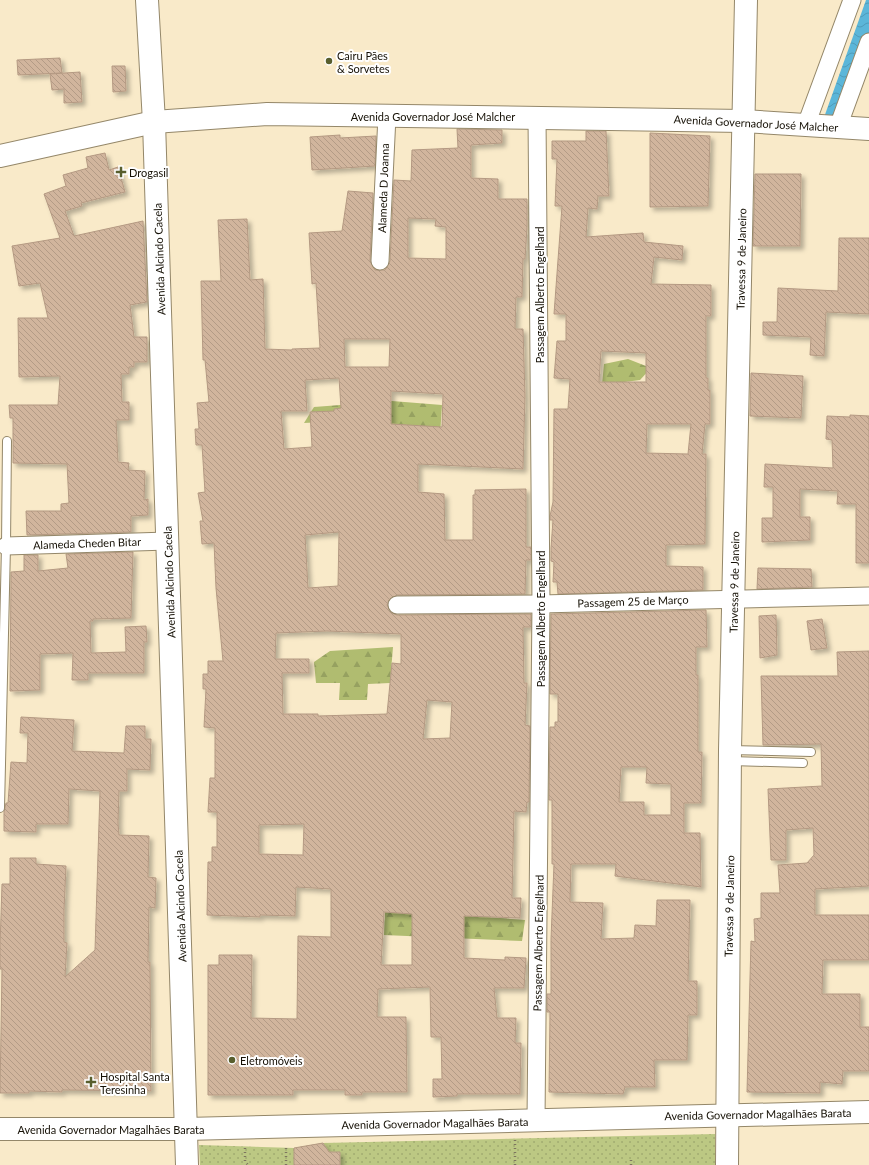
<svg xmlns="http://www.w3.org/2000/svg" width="869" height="1165" font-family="Lato,sans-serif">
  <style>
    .forest { fill: url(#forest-firs) }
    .park { fill: url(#park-dots) }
    .water { fill: url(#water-waves) }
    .building { fill: url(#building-back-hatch); stroke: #b49982; fill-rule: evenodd; filter: url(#shadow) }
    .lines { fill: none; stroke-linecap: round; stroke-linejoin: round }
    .lane-casing { stroke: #948769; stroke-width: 10 }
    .street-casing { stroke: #948769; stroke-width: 19 }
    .secondary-casing { stroke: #948769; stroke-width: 24 }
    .primary-casing { stroke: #948769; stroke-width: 24 }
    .path { stroke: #7d745f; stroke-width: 2.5; stroke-dasharray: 1 3; stroke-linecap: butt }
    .lane { stroke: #fff; stroke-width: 8 }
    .street { stroke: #fff; stroke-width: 17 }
    .secondary { stroke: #fff; stroke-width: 22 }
    .primary { stroke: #fff; stroke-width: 22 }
    .poi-dot { fill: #585e2d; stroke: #fff; stroke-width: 1.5 }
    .labels { text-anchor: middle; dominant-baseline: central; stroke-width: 4; stroke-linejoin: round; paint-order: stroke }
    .poi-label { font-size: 11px; fill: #151005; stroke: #fff; text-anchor: start }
    .street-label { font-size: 11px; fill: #151005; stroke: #fff }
  </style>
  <defs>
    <pattern id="forest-firs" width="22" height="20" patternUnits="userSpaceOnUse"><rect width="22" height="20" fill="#b0bc70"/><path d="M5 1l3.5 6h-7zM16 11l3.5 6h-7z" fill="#96a160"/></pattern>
    <pattern id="park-dots" width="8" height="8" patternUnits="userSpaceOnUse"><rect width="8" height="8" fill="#bcc883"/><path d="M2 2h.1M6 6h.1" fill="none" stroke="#a1ab70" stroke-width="1.8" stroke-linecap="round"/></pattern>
    <pattern id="water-waves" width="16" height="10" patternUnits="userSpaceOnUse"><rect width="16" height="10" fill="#5bb6d9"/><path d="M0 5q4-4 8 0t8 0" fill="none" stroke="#4e9bb9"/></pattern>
    <pattern id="building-back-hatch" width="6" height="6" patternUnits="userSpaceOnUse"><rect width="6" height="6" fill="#d1b59d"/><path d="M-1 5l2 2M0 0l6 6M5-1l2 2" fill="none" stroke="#b39b86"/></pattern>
    <filter id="shadow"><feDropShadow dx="3.5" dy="3.5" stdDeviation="2" flood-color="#0004"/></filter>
  </defs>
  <rect width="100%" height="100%" fill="#f9eac9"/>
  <g class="forest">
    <polygon points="628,359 651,368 640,380 602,385 604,364"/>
    <polygon points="392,401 442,405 440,436 390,435 383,419 304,423 314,407"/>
    <polygon points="393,647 390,683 368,684 367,700 339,700 340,683 316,683 314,662 330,651"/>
    <polygon points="385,912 461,915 525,920 522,941 384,935"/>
  </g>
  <polygon class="park" points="715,1134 715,1165 200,1165 199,1145 294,1148 323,1143"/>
  <polygon class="water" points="866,0 869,0 869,35 837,124 822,123"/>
  <g class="building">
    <polygon points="60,58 62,73 18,75 17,60"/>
    <polygon points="112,66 125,66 126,91 113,92"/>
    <polygon points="80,72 82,102 64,103 64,89 52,90 50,74"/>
    <path d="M457,129L502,130V143L471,145V178L498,179V199H527V227L525,259H523L522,297H516L515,329H523L525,396L523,469L418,464V492L444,494L445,540H473V495H475V490L526,489V547H531V560H526L525,594L397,595L389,600L387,605L392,613L397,615L531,614V627H523L524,683H527L525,725L530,726L529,802H527L526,812L514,811L512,898H521L520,918L464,916V958L505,960V957L526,958L524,988H494L497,1018H516L515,1043H521L520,1094H457V1096L433,1097V1079H442L441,1037H431L430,987L378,989L377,1017H406L407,1092H362V1095H345V1090H293V1095H208V965H219V955H252L251,1018L297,1019L298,936L331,937V889L296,887L295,916L260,915V917L207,915L208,862H212V847H217V812H208L210,778H215V728L204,727L206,689H203V674H208V661H223L216,588L214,543L202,544L200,521H203L198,493L205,492L202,445H196L195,429H199L197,403L209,402L205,360H203L201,281H221L218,220L247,219L250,280L263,279L265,349L292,350V349L320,348L316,283L312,284L309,233L342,231L348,191L373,193L370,261L375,270H385L390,261L394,180L411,181L412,150L458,148ZM408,218L436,219L435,226L446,227V259L408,258ZM344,339H390L389,367H345ZM339,378L341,408L334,409V411L310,412L312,447L284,449L281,411H307L305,380ZM391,391L443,394L442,427L391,424ZM339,532L338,586L308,588L305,535ZM327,631L401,634V664L392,663L387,714L318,716V714H283L282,673H309V659H275L276,633ZM427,700L452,702L450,738L423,739ZM304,824L303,855L259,854V825ZM384,912L412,914V965H381Z"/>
    <path d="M586,131H606L609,196H598L597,209L588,208L586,237L643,233L644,242L683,246L682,260L654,257L651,284L711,285V316H706V378H708V390H710V424H705L702,454H706L705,544L666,545V566L703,567V590L558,594L557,582H553L554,562L551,561V548L553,520H550V516L553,502L554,409H568L570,379L554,378L557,341H566V314H554L562,206H555L557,159H552V141H586ZM601,351L646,353V382H599ZM647,424H691L688,454L646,453Z"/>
    <polygon points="650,133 710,136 708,206 650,207"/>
    <polygon points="340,135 340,138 376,136 375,166 312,170 310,137"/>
    <polygon points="105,153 109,170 118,167 125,192 81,203 82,206 65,211 74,236 143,221 147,302 130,305 134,337 147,337 147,362 134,362 134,367 129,367 129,374 121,374 122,402 129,402 129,420 116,420 118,462 129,463 128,470 145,471 144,500 148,499 148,515 131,516 131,532 27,535 26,511 61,511 61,504 69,503 67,464 13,463 13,418 10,418 9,405 58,405 60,376 19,377 18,318 48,318 40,283 19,286 12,246 60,238 44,194 66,186 63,175 88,168 86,157"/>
    <polygon points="755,174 801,174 800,246 753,246"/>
    <polygon points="839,238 869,238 869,314 826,312 824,356 810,355 811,337 763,335 763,322 777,322 778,288 838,291"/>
    <polygon points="751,373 803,376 801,418 750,416"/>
    <polygon points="850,415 869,416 869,563 856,563 856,504 837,504 838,491 800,489 800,517 810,517 810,540 762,542 762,518 773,518 773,487 764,487 765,464 833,468 832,440 826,439 827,416 850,417"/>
    <polygon points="133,552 131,618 93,619 93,621 90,621 91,653 126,652 125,627 146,626 147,642 144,642 144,673 88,673 88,680 72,680 73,653 40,654 40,690 10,691 11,572 24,571 24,555 38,555 38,571 68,568 66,554"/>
    <polygon points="758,568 811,569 812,587 757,589"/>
    <path d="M706,610L707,647H696V675H698V752H702L701,803H684V833H700L701,887L615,876L616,864H571L570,902L603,903L601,939L634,938L635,925L656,926L657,900H690L688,981H697V1015H688L687,1060H654L655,1087H625L623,1094L549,1092L550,1012H547V994H551V939L554,864H552V800H549L550,727H555V722H558V694H550L551,614ZM621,767H647L646,783L671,784V815H644V802H619Z"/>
    <polygon points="776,615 777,655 760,658 759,616"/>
    <polygon points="822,619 827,648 811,650 807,621"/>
    <polygon points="869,651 869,886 815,889 815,915 869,915 869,960 823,960 822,994 860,994 860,1027 869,1027 869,1071 843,1071 842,1084 820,1082 820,1093 747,1092 751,941 755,942 754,919 761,918 761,893 780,893 778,865 807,863 814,855 813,828 786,830 786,860 771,860 768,789 822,786 821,744 763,745 761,676 838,676 837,652"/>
    <polygon points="21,717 74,720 72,751 124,753 126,726 145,726 145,739 151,739 150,770 127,769 127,791 119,791 118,823 119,835 149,836 148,877 156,878 155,908 149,907 148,962 150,962 151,1091 62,1090 62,1092 29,1091 29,1093 0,1093 2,969 0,969 0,946 2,884 10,884 10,858 36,858 36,864 66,866 64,910 64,942 67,943 65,977 95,950 100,791 69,789 68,824 36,824 36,832 4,831 4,812 6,803 8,803 11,762 27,763 28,733 20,733"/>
    <polygon points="323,1143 329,1152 340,1152 340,1165 294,1165 294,1148"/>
  </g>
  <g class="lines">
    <g class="lane-casing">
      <g id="lane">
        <polyline points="730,750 811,752"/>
        <polyline points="731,761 803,763"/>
        <polyline points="0,808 6,546 7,441"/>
      </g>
    </g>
    <g class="street-casing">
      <g id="street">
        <polyline points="806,125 852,0"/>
        <polyline points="838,127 869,42"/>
        <polyline points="380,261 387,116"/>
        <polyline points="6,546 168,541"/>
        <polyline points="397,605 541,604 869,596"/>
        <polyline points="536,1121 541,604 537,116"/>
      </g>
    </g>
    <g class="secondary-casing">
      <g id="secondary">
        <polyline points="147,0 154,122 187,1165"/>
        <polyline points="727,1165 730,750 746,0"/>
      </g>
    </g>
    <g class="primary-casing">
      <g id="primary">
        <polyline points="0,156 154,122 267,114 743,121 869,129"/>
        <polyline points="0,1129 186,1129 869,1112"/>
      </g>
    </g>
    <g class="path">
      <polyline points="515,1140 515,1165"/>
      <polyline points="245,1148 245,1161 248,1165"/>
      <polyline points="286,1165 286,1148"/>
      <polyline points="631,1165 631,1159"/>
    </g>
    <use href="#lane" class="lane"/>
    <use href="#street" class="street"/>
    <use href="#secondary" class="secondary"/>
    <use href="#primary" class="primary"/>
  </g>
  <g class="poi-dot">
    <circle cx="329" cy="61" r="4"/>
    <path d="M119 166h4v4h4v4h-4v4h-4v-4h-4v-4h4z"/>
    <circle cx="232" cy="1060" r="4"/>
    <path d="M89 1076h4v4h4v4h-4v4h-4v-4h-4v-4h4z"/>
  </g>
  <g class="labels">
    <g class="poi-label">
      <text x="337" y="55">Cairu Pães<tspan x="337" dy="13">&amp; Sorvetes</tspan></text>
      <text x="129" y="172">Drogasil</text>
      <text x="240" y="1060">Eletromóveis</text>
      <text x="100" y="1076">Hospital Santa<tspan x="100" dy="13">Teresinha</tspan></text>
    </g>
    <g class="street-label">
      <text x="433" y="116">Avenida Governador José Malcher</text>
      <text transform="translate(756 123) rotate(3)">Avenida Governador José Malcher</text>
      <text transform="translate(383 188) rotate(-88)">Alameda D Joanna</text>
      <text transform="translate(159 259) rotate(-92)">Avenida Alcindo Cacela</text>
      <text transform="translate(741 259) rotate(-89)">Travessa 9 de Janeiro</text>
      <text transform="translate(539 295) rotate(-90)">Passagem Alberto Engelhard</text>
      <text transform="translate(87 543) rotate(-2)">Alameda Cheden Bitar</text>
      <text transform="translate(169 582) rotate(-92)">Avenida Alcindo Cacela</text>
      <text transform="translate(734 582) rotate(-89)">Travessa 9 de Janeiro</text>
      <text transform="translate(633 601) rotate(-2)">Passagem 25 de Março</text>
      <text transform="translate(540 619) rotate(-90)">Passagem Alberto Engelhard</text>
      <text transform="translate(180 906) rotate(-92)">Avenida Alcindo Cacela</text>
      <text transform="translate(729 906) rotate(-89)">Travessa 9 de Janeiro</text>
      <text transform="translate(538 943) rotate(-89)">Passagem Alberto Engelhard</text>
      <text transform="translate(758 1114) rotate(-1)">Avenida Governador Magalhães Barata</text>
      <text transform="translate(435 1123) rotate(-1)">Avenida Governador Magalhães Barata</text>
      <text x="111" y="1129">Avenida Governador Magalhães Barata</text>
    </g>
  </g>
</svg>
